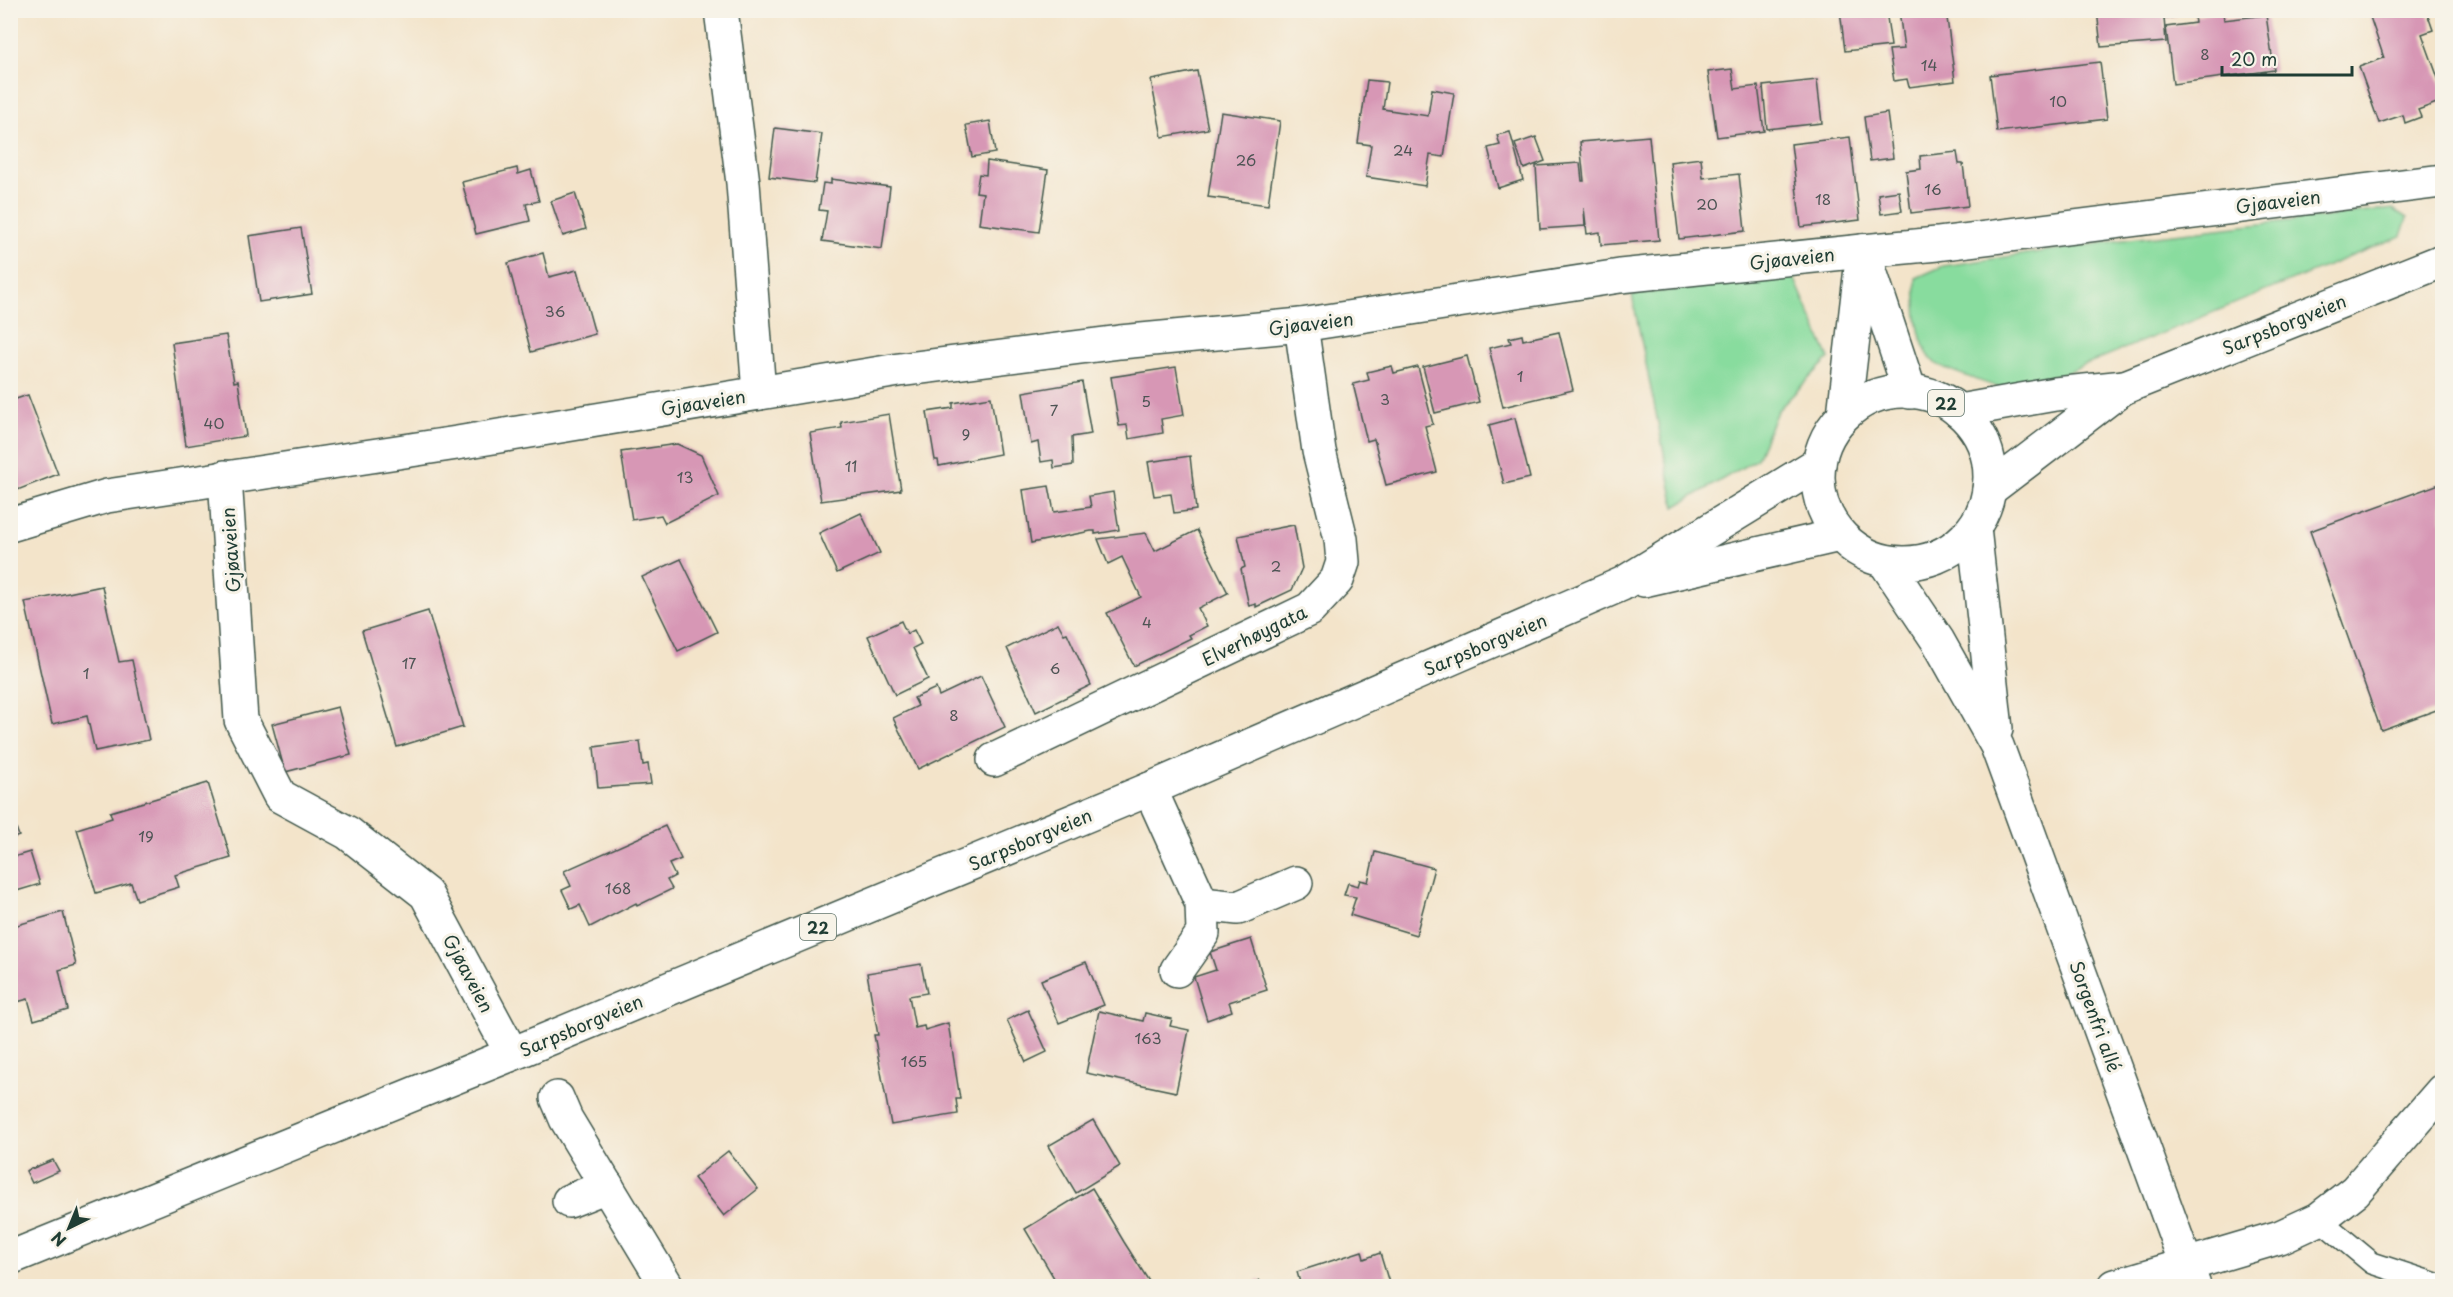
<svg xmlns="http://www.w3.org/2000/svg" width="2453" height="1297" font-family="'Playpen Sans',sans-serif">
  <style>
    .green { fill: #88dc9e; stroke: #548c69; stroke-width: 1.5 }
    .building { fill: #d797b5 }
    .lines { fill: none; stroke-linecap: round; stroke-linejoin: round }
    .lane-casing { stroke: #3f564a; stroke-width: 24 }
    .street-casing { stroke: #3f564a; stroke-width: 36 }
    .secondary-casing { stroke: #3f564a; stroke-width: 36 }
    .highway-casing { stroke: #3f564a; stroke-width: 36 }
    .lane { stroke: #fff; stroke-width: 21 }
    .street { stroke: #fff; stroke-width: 33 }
    .secondary { stroke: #fff; stroke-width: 33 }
    .highway { stroke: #fff; stroke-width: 33 }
    .labels { text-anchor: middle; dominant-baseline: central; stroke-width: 6; stroke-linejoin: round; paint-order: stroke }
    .number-label { font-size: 15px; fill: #4d5454 }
    .shield { fill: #f7f3e8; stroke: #60746a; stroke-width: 1.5 }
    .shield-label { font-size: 16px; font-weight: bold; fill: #1f3d34 }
    .street-label { font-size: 18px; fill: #1f3d34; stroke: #f7f3e8 }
  </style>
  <rect width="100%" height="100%" fill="#f7f3e8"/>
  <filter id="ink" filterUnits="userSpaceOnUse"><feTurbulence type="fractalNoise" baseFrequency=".0167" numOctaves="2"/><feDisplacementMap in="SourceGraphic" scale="12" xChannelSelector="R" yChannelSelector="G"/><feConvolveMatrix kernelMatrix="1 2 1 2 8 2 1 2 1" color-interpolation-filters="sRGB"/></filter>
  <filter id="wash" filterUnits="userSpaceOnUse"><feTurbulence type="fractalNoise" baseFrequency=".008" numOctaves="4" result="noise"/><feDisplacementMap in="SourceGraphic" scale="24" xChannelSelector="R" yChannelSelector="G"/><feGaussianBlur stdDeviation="1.35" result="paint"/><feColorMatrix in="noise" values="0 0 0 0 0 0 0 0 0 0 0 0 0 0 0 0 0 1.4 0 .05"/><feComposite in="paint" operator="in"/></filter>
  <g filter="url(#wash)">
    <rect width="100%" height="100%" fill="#f3e4ca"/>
    <g class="green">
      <path d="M2393,209L2407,218L2401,236L2015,393C2001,388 1944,370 1935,363C1915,345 1915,302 1916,278L1943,266L2130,239Z"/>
      <polygon points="1793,275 1829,358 1777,411 1757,459 1675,507 1632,295"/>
    </g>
    <g id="blocks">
      <g class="building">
        <polygon points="1840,10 1886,10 1891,46 1845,51"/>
        <polygon points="1899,10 1946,10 1955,81 1909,87 1907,79 1894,81 1889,50 1904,49"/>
        <polygon points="2097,10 2175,10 2176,17 2164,18 2166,42 2101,47"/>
        <polygon points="2426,10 2433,30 2422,34 2442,89 2442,101 2418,110 2421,117 2405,123 2403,115 2379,123 2359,67 2384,58 2368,11"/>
        <polygon points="2223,12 2224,20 2266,15 2274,70 2173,84 2166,27 2195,23 2194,16"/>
        <polygon points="2100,62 2107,119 1997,132 1990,75"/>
        <polygon points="1732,69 1735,89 1758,86 1764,131 1717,137 1708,72"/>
        <polygon points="1197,71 1208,129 1162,137 1151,80"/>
        <polygon points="1367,80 1387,82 1383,109 1428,116 1432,89 1454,93 1444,157 1430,155 1425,186 1366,177 1371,145 1358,143"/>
        <polygon points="1817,80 1822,123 1767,129 1763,86"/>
        <polygon points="1221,112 1280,121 1268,205 1208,197"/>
        <polygon points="1887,113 1893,158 1870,161 1864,117"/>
        <polygon points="990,121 995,153 972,157 966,125"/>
        <polygon points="775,128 822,134 815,183 769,177"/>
        <polygon points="1510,132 1523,180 1498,188 1488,148 1500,145 1497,135"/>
        <polygon points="1649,136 1659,240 1601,245 1600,232 1587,234 1584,208 1585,226 1540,229 1536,166 1580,163 1582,181 1584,181 1580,142"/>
        <polygon points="1536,137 1545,161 1524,169 1515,144"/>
        <polygon points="1850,137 1860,220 1801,227 1791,144"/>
        <polygon points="1957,152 1959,164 1963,164 1968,206 1911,213 1906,171 1921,169 1920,156"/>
        <polygon points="1701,158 1703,178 1739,174 1745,231 1679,239 1670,162"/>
        <polygon points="987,161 1048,170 1039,232 979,224 983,193 976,192 979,174 986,175"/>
        <polygon points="517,168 518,174 531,170 539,201 526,204 530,221 476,234 462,182"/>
        <polygon points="831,179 890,187 882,249 822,241 827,211 819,210 823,183 831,184"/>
        <polygon points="1899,191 1902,211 1881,214 1878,194"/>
        <polygon points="575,193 586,229 563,236 551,201"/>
        <polygon points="301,228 312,294 259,302 249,236"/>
        <polygon points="543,253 549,277 577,270 595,334 531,352 508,263"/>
        <polygon points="1559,332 1573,390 1503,407 1489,348 1511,343 1509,338 1522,335 1523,340"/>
        <polygon points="226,335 234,382 238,381 246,436 186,446 172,343"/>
        <polygon points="1467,356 1479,402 1435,413 1423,367"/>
        <polygon points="1392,366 1394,373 1418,367 1433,424 1425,426 1437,472 1386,485 1374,439 1367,441 1353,384 1369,380 1367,372"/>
        <polygon points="1176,367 1184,415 1161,419 1163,433 1129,439 1127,425 1119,426 1111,377"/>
        <polygon points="1082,382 1091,434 1072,437 1073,465 1054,468 1053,460 1041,462 1038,442 1031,444 1023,392"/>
        <polygon points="28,395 58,474 10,493 10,401"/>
        <polygon points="991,397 1000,454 939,466 938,460 935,460 927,412 953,408 953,403"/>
        <polygon points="889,414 901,490 821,501 810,433 842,428 841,422"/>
        <polygon points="1515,418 1530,478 1504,484 1489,425"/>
        <polygon points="677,444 701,455 719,496 665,523 661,515 632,520 621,452"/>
        <polygon points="1190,456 1196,510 1174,513 1171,494 1154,496 1148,462"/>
        <polygon points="2442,483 2442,708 2381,730 2310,531"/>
        <polygon points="1049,486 1054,512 1091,507 1089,496 1113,492 1119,530 1095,534 1095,531 1091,531 1031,543 1023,490"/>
        <polygon points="861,513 880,553 837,573 819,533"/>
        <polygon points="1294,525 1302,568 1292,590 1256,607 1256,604 1249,606 1241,569 1245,567 1238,536"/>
        <polygon points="1197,530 1228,593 1198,608 1207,626 1189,635 1191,638 1134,666 1107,613 1141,597 1122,557 1108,564 1098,539 1146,533 1155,551"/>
        <polygon points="681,559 717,632 678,651 642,577"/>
        <polygon points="102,586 119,662 132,660 149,740 95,751 87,716 52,724 25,602"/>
        <polygon points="428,611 463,727 397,747 362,631"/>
        <polygon points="901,621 907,634 914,630 921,644 913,648 928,679 895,695 868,636"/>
        <polygon points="1058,623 1064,634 1067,633 1091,685 1036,712 1007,648"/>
        <polygon points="981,676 1005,727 918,769 893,718 918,706 914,698 936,688 939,696"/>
        <polygon points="338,707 351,755 285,772 272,724"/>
        <polygon points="640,741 643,765 648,764 651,784 598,788 594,747"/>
        <polygon points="208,783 231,858 175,875 179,887 137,900 131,883 96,893 77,829 112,818 110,812"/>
        <polygon points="10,811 19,836 10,839"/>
        <polygon points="665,826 681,859 669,864 675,876 667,880 672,889 637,906 636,903 590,927 580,905 571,909 562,890 571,886 564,871"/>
        <polygon points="30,852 40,884 10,893 10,858"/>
        <polygon points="1375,852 1434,868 1416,935 1350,915 1356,897 1344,895 1348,883 1358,886 1360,880 1368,882"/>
        <polygon points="63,912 76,965 59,970 68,1010 34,1020 28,999 10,1004 10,927"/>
        <polygon points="1251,939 1267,990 1229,1002 1232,1011 1207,1020 1194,977 1216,970 1210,952"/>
        <polygon points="1086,962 1104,1005 1059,1023 1041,980"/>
        <polygon points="921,964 927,993 909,996 915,1028 924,1026 925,1030 948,1023 960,1099 956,1099 958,1114 891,1125 874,1035 878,1035 867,973"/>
        <polygon points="1028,1010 1047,1052 1026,1062 1007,1020"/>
        <polygon points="1099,1011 1143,1021 1145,1013 1172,1019 1170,1026 1189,1030 1176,1092 1086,1073"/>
        <polygon points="1093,1120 1120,1166 1076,1193 1048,1146"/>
        <polygon points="728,1151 758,1189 724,1216 694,1178"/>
        <polygon points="53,1160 59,1171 32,1183 26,1171"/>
        <polygon points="1092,1188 1124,1242 1152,1286 1059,1286 1057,1283 1025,1229"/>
        <polygon points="1362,1251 1364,1259 1380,1253 1390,1286 1301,1286 1297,1272"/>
        <polygon points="1259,1280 1265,1286 1251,1286"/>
      </g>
    </g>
  </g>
  <g filter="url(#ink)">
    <use href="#blocks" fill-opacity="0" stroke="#3f564a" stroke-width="1.5"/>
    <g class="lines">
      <g class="lane-casing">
        <polyline id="lane" points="2319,1219 2372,1263 2442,1286"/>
      </g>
      <g class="street-casing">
        <g id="street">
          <polyline points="721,10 743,183 759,393"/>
          <polyline points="1863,251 1937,244 2442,181"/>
          <polyline points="225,477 241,720 280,796 348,833 426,894 512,1054"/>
          <polyline points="994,760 1310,609 1337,580 1343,562 1341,539 1319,451 1301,325"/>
          <polyline points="1150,789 1202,904 1203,933 1177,970"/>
          <polyline points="1202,904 1238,908 1296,883"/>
          <polyline points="557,1098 566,1119 667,1286"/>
          <polyline points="569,1201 607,1186"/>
          <polyline points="2115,1286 2280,1237 2319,1219 2355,1191 2442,1091"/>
        </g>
      </g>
      <g class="secondary-casing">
        <g id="secondary">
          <polyline points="1866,259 1910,392"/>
          <polyline points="1844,415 1863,251"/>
          <polyline points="10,525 107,496 457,443 899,370 1120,342 1301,325 1620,276 1863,251"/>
          <polyline points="1974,528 1996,729"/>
          <polyline points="1885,562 1938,641 1997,746 2194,1286"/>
        </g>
      </g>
      <g class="highway-casing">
        <g id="highway">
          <circle cx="1904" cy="477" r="86"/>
          <polyline points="1959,411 2055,394 2125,387 2442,261"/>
          <polyline points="1989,490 2124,387"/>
          <polyline points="1644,580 1840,535"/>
          <polyline points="10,1258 512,1054 1150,789 1622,584 1819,463"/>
        </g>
      </g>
      <use href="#lane" class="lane"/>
      <use href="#street" class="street"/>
      <use href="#secondary" class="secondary"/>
      <use href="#highway" class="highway"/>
    </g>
  </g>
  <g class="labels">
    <g class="number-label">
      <text x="2205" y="53">8</text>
      <text x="1929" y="64">14</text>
      <text x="2058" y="100">10</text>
      <text x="1403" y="149">24</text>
      <text x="1246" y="159">26</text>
      <text x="1933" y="188">16</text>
      <text x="1823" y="198">18</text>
      <text x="1707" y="203">20</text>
      <text x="555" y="310">36</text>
      <text x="1520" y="375">1</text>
      <text x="1385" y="398">3</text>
      <text x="1146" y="400">5</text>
      <text x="1054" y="409">7</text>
      <text x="214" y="422">40</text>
      <text x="966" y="433">9</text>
      <text x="851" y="465">11</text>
      <text x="685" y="476">13</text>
      <text x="1276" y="565">2</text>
      <text x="1147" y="621">4</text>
      <text x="409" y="662">17</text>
      <text x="1055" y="667">6</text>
      <text x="86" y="672">1</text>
      <text x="954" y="714">8</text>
      <text x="146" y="835">19</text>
      <text x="618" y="887">168</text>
      <text x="1148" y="1037">163</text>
      <text x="914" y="1060">165</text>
    </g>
    <g class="shield">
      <rect x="1928" y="390" width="36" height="26" rx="4.5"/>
      <rect x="800" y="914" width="36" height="26" rx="4.5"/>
    </g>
    <g class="shield-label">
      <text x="1946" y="403">22</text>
      <text x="818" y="927">22</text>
    </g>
    <g class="street-label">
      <text transform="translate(2278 201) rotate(-7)">Gjøaveien</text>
      <text transform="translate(1792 258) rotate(-6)">Gjøaveien</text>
      <text transform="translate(1311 323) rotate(-7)">Gjøaveien</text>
      <text transform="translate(2284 324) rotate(-22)">Sarpsborgveien</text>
      <text transform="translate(703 402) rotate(-9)">Gjøaveien</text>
      <text transform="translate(230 550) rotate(-94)">Gjøaveien</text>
      <text transform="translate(1254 635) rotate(-26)">Elverhøygata</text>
      <text transform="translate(1485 644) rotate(-23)">Sarpsborgveien</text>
      <text transform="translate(1030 839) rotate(-23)">Sarpsborgveien</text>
      <text transform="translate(469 973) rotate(62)">Gjøaveien</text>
      <text transform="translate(2096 1016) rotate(70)">Sorgenfri allé</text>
      <text transform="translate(581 1025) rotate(-23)">Sarpsborgveien</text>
    </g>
  </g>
  <rect width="2453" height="1297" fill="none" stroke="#f7f3e8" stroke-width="36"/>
  <g transform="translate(69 1228) rotate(223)" stroke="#f7f3e8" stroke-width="4.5" paint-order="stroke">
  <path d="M0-4.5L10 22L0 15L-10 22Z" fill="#1f3d34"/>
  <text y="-9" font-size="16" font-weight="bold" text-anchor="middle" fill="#1f3d34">N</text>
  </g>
  <path d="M2222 66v9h130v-9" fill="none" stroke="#1f3d34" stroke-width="3"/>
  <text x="2231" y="66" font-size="18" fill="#1f3d34" stroke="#f7f3e8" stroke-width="4.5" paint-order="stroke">20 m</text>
</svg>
